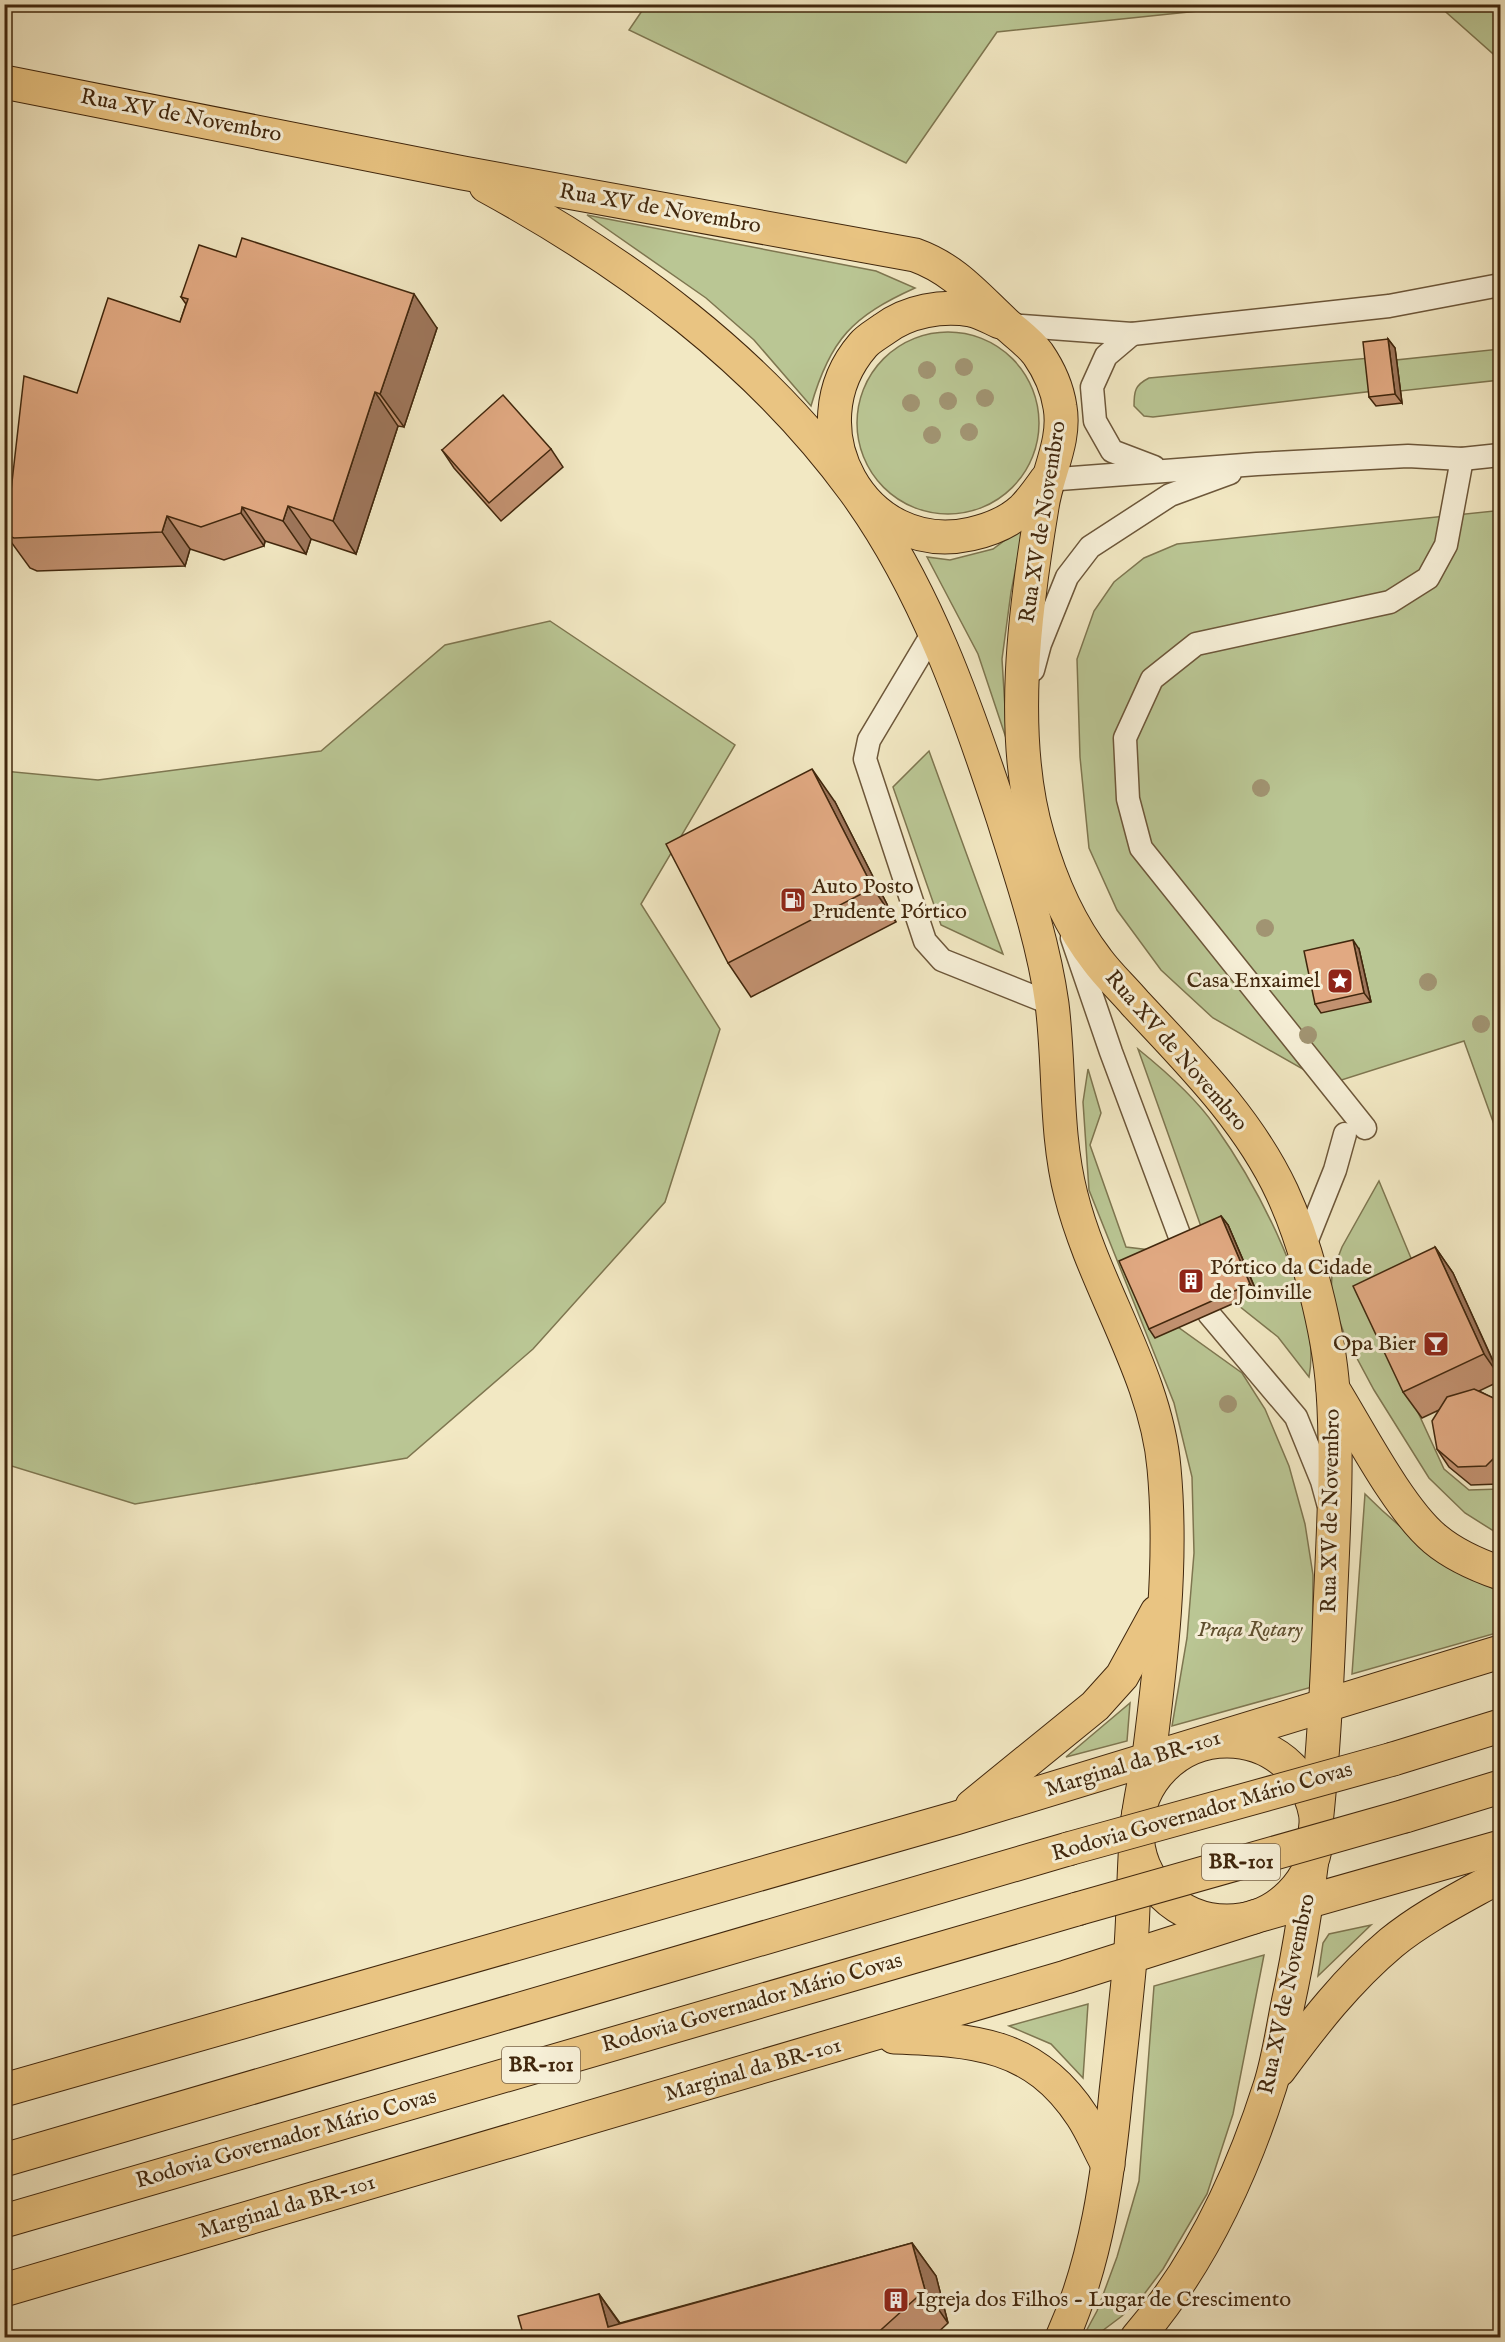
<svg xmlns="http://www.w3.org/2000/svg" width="1505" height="2342" font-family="'IM FELL English',serif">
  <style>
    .green { fill: #bac694; stroke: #7e7650; stroke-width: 1.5 }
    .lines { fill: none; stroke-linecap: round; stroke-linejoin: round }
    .lane-casing { stroke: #6d573a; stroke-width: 25 }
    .primary-casing { stroke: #41270d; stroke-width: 35 }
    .highway-casing { stroke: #41270d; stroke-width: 35 }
    .lane { stroke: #f7f0d8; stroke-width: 22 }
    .primary { stroke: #e9c482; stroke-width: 33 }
    .highway { stroke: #e9c482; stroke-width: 33 }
    .highway-bridge-casing { stroke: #41270d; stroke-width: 35; stroke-linecap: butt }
    .highway-bridge { stroke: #e9c482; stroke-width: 33 }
    .tree { fill: #a19472 }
    .wall { fill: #c29170; stroke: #41270d; stroke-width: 1.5 }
    .shaded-wall { fill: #9e765b; stroke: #41270d; stroke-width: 1.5 }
    .building { fill: #e1a982; stroke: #41270d; stroke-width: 1.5 }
    .labels { text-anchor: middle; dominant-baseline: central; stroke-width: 6; stroke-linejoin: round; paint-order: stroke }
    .shield { fill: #f7f0d8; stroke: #78634a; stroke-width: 1.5 }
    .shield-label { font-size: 21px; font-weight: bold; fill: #41270d }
    .street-label { font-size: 22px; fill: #41270d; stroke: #f7f0d8 }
    .poi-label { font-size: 22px; fill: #41270d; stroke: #f7f0d8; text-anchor: start }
    .park-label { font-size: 22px; font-style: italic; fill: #5f4f2f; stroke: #f7f0d8 }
  </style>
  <rect width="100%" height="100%" fill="#f2e8c3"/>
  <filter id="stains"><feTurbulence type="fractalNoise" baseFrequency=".00333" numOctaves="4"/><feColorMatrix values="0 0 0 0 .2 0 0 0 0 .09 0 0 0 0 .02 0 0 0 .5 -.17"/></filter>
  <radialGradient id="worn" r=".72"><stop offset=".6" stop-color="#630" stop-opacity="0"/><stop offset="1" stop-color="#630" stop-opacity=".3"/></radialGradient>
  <g class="green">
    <polygon points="646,5 646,4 1256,5 997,32 906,163 629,30"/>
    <polygon points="1438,5 1500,5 1500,60"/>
    <path d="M587,215L876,271L915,288C853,316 830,339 811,406L754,340L706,298Z"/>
    <circle cx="948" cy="423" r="91"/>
    <polygon points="1500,349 1500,380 1400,391 1396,360"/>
    <path d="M1370,358L1374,391L1153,417L1144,416L1134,406C1134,391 1135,385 1149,378Z"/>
    <polygon points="1494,511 1500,547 1500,1141 1464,1041 1329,1084 1213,1018 1161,970 1117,910 1089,848 1080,757 1077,659 1094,611 1114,582 1144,558 1177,544"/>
    <polygon points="1024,526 1011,592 1002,659 1007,741 978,654 927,557 950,560 993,549"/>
    <polygon points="550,621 735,745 641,904 720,1029 665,1202 533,1349 407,1458 135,1504 5,1464 4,771 98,780 321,751 445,645"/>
    <polygon points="929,751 1003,954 941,925 893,787"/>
    <path d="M1138,1049C1164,1070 1196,1098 1215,1126C1256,1184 1323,1306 1309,1377L1278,1337L1234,1302L1257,1292L1228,1225L1204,1235Z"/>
    <polygon points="1088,1069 1101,1113 1090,1145 1126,1247 1159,1251 1178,1327 1242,1373 1265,1409 1289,1466 1305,1524 1313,1575 1312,1687 1172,1726 1187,1638 1194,1553 1192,1477 1174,1403 1089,1190 1083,1102"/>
    <polygon points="1379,1181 1423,1287 1372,1312 1444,1469 1469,1490 1500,1489 1500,1535 1465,1513 1429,1478 1374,1390 1345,1336 1331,1298 1332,1273 1342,1247"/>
    <path d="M1365,1494C1406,1535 1449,1567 1500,1592V1632L1352,1674Z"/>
    <polygon points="1130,1703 1127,1741 1066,1757"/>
    <polygon points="1371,1925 1318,1976 1323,1943 1329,1934"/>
    <polygon points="1264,1955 1233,2114 1207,2194 1163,2269 1145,2293 1122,2316 1094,2337 1083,2337 1097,2311 1117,2257 1139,2181 1154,1986"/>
    <polygon points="1088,2004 1083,2078 1051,2044 1009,2026"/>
  </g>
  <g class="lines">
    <g class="lane-casing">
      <g id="lane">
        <polyline points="1008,325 1132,334 1389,306 1500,285"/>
        <polyline points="1132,334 1106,356 1092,387 1095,421 1112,451 1154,467"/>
        <polyline points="1046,480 1257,464 1408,456 1462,459 1500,455"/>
        <polyline points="934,631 869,740 865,759 925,941 942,960 1052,1004"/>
        <polyline points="1033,670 1040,644 1067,577 1090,547 1170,495 1230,473"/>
        <polyline points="1072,938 1111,1052 1183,1245"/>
        <polyline points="1365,1128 1141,848 1128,799 1125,738 1152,679 1196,644 1390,602 1428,578 1446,545 1462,459"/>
        <polyline points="1303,1250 1335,1170 1345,1134"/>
        <polyline points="1209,1314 1296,1417 1322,1481 1328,1503"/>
      </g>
    </g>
    <g class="primary-casing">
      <g id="primary">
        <path d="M4,82L463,173L915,255C954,269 975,295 1005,323C1016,333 1029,342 1038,354C1049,370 1057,387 1060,407C1066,441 1047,473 1042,507C1025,609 1008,736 1038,837C1050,879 1070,925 1097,960C1108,975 1123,989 1135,1003C1189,1061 1248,1119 1282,1192C1307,1246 1329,1332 1333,1391C1338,1463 1333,1537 1330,1609C1325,1743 1316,1876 1287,2008C1282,2034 1278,2061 1270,2086C1241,2177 1200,2265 1137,2338"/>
        <path d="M486,186C627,263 758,359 854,490C925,587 966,705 1003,818C1022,879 1043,940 1052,1004C1060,1067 1055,1133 1071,1195C1094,1287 1156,1374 1164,1468C1173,1564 1161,1661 1149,1756C1145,1780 1139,1804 1137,1828C1133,1872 1134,1916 1130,1960C1126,2004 1121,2048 1116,2092C1108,2176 1097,2260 1062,2338"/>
        <path d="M1000,322C991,318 981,312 971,310C942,305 908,311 884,329C877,334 868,339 863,345C792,427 863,558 971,534C989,530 1009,522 1023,509C1032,500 1039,490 1046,480"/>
        <path d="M1333,1389C1359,1431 1399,1509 1435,1539C1454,1555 1477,1565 1500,1573"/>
        <circle cx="1227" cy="1831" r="90"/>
        <polyline points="972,1806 1095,1706 1122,1676 1157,1612"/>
        <path d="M894,2037C974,2040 1034,2043 1082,2116C1092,2131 1099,2149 1108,2165"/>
        <path d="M1279,2070C1313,2024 1347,1980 1391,1943C1424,1916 1463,1897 1500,1876"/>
        <polyline points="4,2090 956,1818 1500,1652"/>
        <polyline points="4,2290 1066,1977 1257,1916 1500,1847"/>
      </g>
    </g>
    <g class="highway-casing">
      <g id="highway">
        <polyline points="1393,1759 1500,1726"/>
        <polyline points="1405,1816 1500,1787"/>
        <polyline points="4,2160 1068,1849"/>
        <polyline points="4,2221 1077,1909"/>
      </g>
    </g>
    <use href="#lane" class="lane"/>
    <use href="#primary" class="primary"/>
    <use href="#highway" class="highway"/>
    <g class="highway-bridge-casing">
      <g id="highway-bridge">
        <polyline points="1068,1849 1393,1759"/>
        <polyline points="1077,1909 1405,1816"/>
      </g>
    </g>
    <use href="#highway-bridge" class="highway-bridge"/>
  </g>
  <g class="tree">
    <circle cx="964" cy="367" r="9"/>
    <circle cx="927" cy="370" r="9"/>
    <circle cx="985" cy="398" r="9"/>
    <circle cx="948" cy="401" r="9"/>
    <circle cx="911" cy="403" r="9"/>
    <circle cx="969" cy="432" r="9"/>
    <circle cx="932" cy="435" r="9"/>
    <circle cx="1261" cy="788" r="9"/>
    <circle cx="1265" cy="928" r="9"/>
    <circle cx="1428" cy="982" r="9"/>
    <circle cx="1481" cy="1024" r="9"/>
    <circle cx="1308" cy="1035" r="9"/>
    <circle cx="1228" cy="1404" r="9"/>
  </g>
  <g class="wall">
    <polygon points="181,297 437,328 404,427 398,426 356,554 311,539 306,554 265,541 264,546 224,560 190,549 185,566 37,571 30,568 6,535 77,393 180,322 186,304"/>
    <polygon points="1388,339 1395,348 1402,403 1376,406 1369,397"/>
    <polygon points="551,449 563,467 501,521 454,468 442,450"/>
    <polygon points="835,802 896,922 751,997 728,963"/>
    <polygon points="1359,949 1371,1002 1321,1013 1315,1004"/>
    <polygon points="1221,1216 1228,1225 1257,1293 1155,1338 1149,1329"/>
    <polygon points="1435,1247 1453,1273 1500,1376 1500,1381 1479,1391 1500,1402 1500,1482 1499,1484 1471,1485 1449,1467 1437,1449 1439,1410 1422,1418 1403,1392"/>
    <polygon points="912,2243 936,2276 948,2323 933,2337 524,2337 599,2294 620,2323"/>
  </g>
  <g class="shaded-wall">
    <polygon points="414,294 437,328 404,427 380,394"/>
    <polygon points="1388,339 1395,348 1402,403 1395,394"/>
    <polygon points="375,392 398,426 356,554 333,521"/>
    <polygon points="288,506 311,539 306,554 283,521"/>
    <polygon points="242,507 265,541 264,546 241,513"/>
    <polygon points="167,516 190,549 185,566 162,532"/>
    <polygon points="812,769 835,802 896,922 873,888"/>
    <polygon points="1353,940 1359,949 1371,1002 1364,993"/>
    <polygon points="1221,1216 1228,1225 1257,1293 1250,1284"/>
    <polygon points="1435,1247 1453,1273 1500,1377 1484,1354"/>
    <polygon points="912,2243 936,2276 948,2323 925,2290"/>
    <polygon points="599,2294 622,2327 608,2327"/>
  </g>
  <g class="building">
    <polygon points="242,238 414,294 380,394 375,392 333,521 288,506 283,521 242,507 241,513 201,527 167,516 162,532 14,538 6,535 24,376 77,393 108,298 180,322 188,299 181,297 199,245 236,257"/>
    <polygon points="1388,339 1395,394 1369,397 1363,342"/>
    <polygon points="503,395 551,449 489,503 442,450"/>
    <polygon points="812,769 873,888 728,963 666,844"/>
    <polygon points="1353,940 1364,993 1315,1004 1304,951"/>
    <polygon points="1221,1216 1250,1284 1149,1329 1119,1261"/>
    <polygon points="1435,1247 1484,1354 1403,1392 1353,1286"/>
    <polygon points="1474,1389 1500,1401 1500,1452 1486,1466 1458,1467 1437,1449 1432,1421 1447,1397"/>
    <polygon points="912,2243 925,2290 873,2337 524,2337 518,2316 599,2294 608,2327"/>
  </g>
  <defs>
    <g id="fuel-square" transform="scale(1.35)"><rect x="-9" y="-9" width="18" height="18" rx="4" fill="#8f2418" stroke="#f7f0d8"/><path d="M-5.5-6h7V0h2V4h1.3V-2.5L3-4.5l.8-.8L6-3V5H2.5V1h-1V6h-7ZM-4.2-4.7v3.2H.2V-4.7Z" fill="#fff"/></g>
    <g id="sight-square" transform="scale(1.35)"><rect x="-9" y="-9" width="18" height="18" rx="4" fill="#8f2418" stroke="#f7f0d8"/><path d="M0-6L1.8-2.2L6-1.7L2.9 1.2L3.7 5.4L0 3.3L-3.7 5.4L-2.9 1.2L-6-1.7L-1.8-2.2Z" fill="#fff"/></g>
    <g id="building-square" transform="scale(1.35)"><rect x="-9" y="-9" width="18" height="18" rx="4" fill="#8f2418" stroke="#f7f0d8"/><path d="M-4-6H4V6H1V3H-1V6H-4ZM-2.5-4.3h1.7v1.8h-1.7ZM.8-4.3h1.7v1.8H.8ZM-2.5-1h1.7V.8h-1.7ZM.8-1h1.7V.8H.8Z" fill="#fff"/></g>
    <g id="bar-square" transform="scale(1.35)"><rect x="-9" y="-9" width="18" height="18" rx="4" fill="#8f2418" stroke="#f7f0d8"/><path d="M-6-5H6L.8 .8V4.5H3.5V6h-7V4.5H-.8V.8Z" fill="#fff"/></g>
  </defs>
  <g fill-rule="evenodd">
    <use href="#fuel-square" x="793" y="900"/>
    <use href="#sight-square" x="1340" y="981"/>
    <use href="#building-square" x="1191" y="1281"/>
    <use href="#bar-square" x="1436" y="1344"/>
    <use href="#building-square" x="896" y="2300"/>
  </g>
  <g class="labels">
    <g class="shield">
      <rect x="1202" y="1844" width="78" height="36" rx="4.5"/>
      <rect x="502" y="2047" width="78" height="36" rx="4.5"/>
    </g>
    <g class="shield-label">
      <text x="1241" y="1862">BR-101</text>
      <text x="541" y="2065">BR-101</text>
    </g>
    <g class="street-label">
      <text transform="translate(181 116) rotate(11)">Rua XV de Novembro</text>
      <text transform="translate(660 209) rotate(10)">Rua XV de Novembro</text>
      <text transform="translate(1043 522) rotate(-81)">Rua XV de Novembro</text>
      <text transform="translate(1176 1051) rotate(49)">Rua XV de Novembro</text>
      <text transform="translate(1331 1511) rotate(-89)">Rua XV de Novembro</text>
      <text transform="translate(1133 1764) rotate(-17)">Marginal da BR-101</text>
      <text transform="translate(1202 1812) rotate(-16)">Rodovia Governador Mário Covas</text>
      <text transform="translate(1287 1994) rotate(-78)">Rua XV de Novembro</text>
      <text transform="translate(752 2003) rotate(-16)">Rodovia Governador Mário Covas</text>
      <text transform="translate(753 2070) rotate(-16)">Marginal da BR-101</text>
      <text transform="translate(286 2139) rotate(-16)">Rodovia Governador Mário Covas</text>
      <text transform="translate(287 2207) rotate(-16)">Marginal da BR-101</text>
    </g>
    <g class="poi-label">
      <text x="812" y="887">Auto Posto<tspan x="812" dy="25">Prudente Pórtico</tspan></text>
      <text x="1320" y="981" text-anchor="end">Casa Enxaimel</text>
      <text x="1210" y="1268">Pórtico da Cidade<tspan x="1210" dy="25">de Joinville</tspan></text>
      <text x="1416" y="1344" text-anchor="end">Opa Bier</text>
      <text x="916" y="2300">Igreja dos Filhos - Lugar de Crescimento</text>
    </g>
    <g class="park-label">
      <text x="1250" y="1630">Praça Rotary</text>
    </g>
  </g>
  <rect width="1505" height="2342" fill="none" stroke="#f2e8c3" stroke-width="24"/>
  <rect x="6" y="6" width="1493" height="2330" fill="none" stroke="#41270d" stroke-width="3"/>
  <rect x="12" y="12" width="1481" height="2318" fill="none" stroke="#41270d" stroke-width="1.5"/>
  <rect width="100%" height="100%" filter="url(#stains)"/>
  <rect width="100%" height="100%" fill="url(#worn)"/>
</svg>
